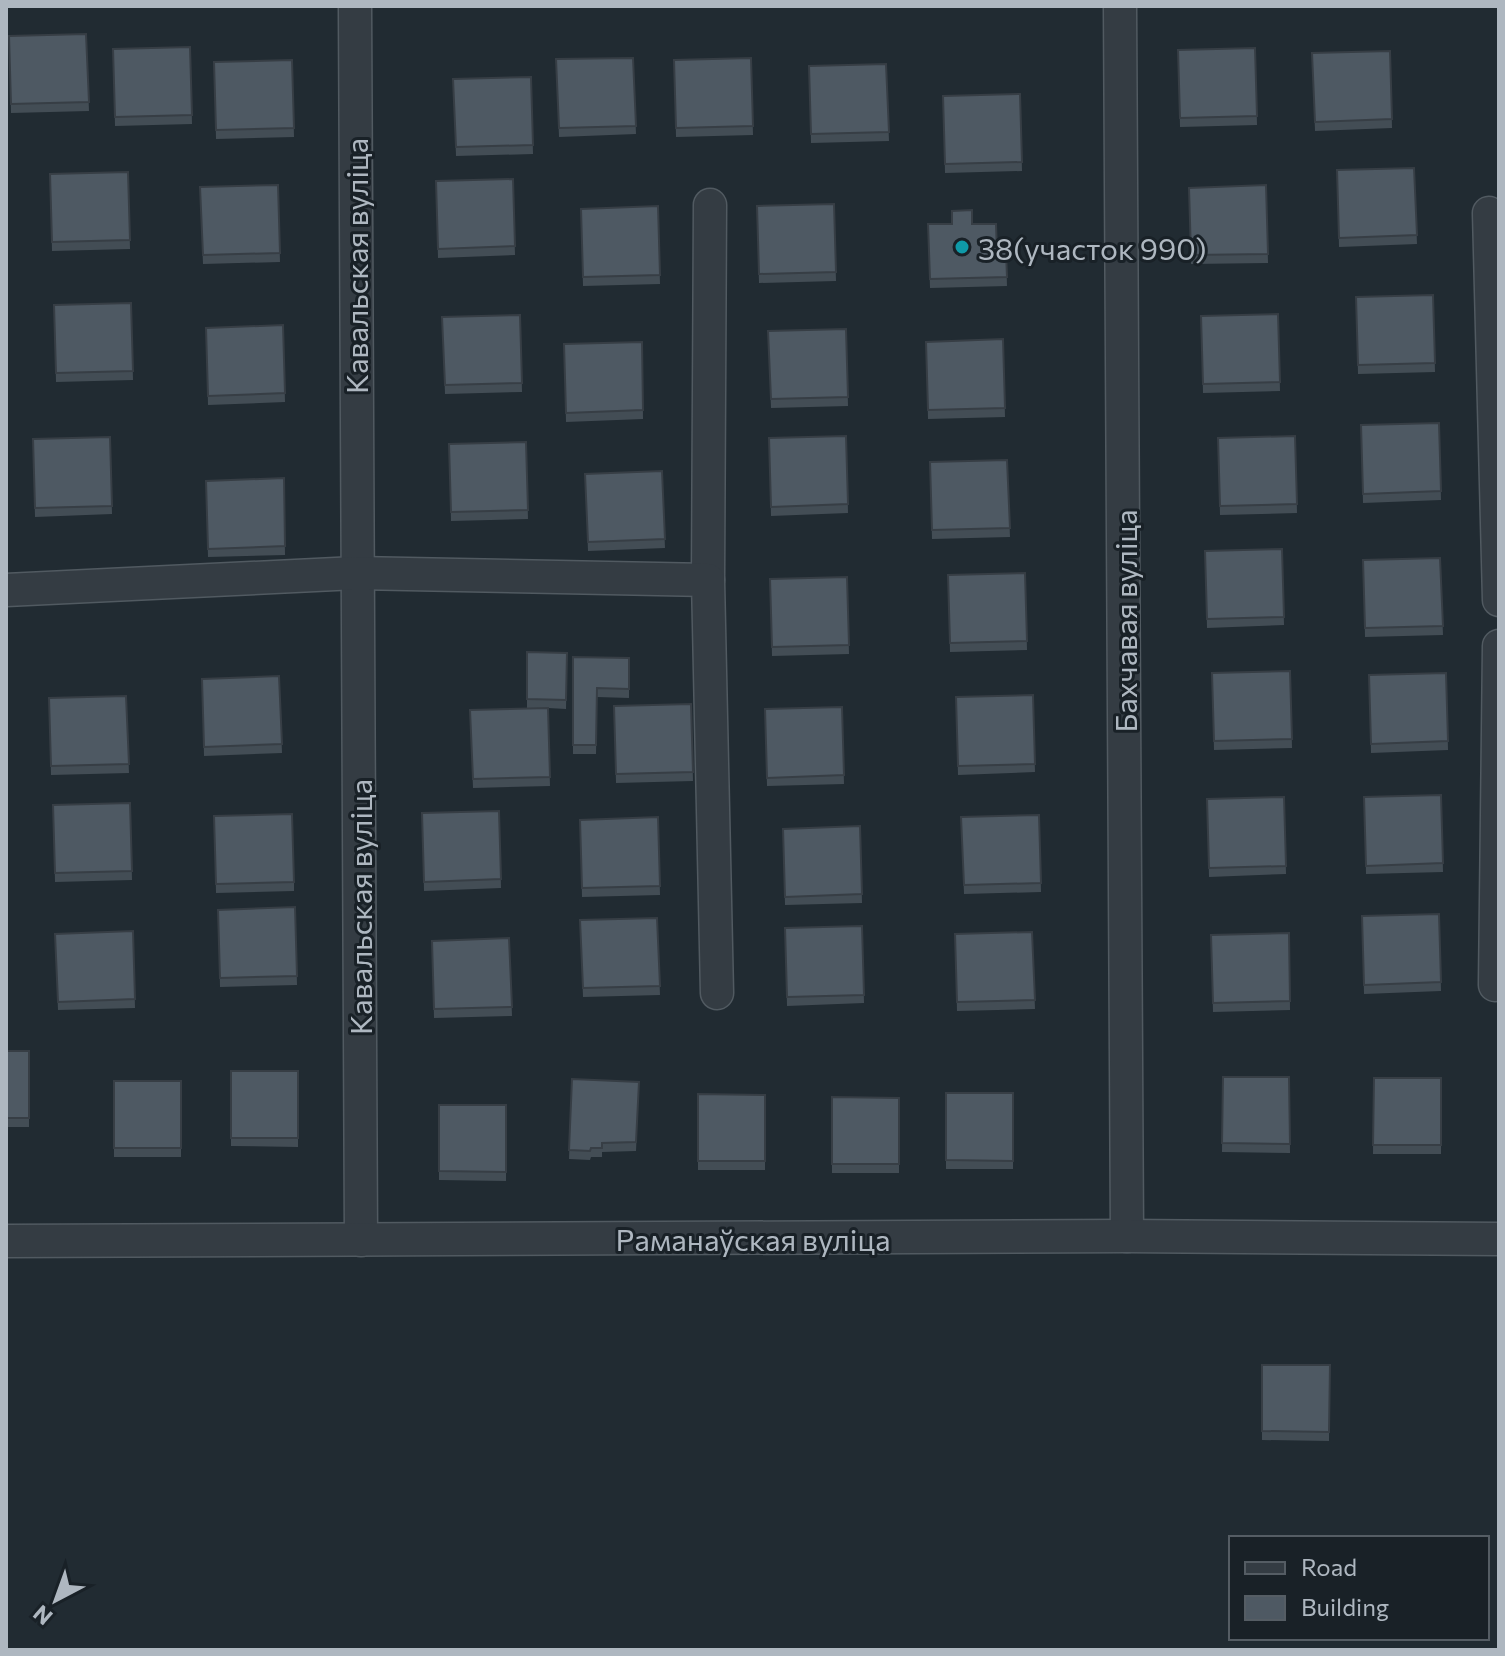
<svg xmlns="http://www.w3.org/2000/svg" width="1505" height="1656" font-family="Commissioner,sans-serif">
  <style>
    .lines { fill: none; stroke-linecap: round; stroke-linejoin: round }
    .minor-casing { stroke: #515a61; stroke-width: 35 }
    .minor { stroke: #343c43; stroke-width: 32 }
    .wall { fill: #434d55 }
    .building { fill: #4e5963; stroke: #373e45; stroke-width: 2 }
    .culture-dot { fill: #0f9aa8; stroke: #192127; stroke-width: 3 }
    .labels { text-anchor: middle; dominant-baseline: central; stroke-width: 6; stroke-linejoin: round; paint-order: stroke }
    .poi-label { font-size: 30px; fill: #aeb7c0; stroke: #192127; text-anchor: start }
    .street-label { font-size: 30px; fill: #aeb7c0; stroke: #192127 }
  </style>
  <rect width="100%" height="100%" fill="#212b32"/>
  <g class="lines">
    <g class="minor-casing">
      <g id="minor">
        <polyline points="355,6 361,1240"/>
        <polyline points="1120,6 1127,1236"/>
        <polyline points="1489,213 1499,600"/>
        <polyline points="708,580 710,205"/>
        <polyline points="6,590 356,573 708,580 717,993"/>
        <polyline points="1495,985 1499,646"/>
        <polyline points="6,1241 1127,1236 1499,1239"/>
      </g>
    </g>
    <use href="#minor" class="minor"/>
  </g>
  <g class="wall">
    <polygon points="86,34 89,111 11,113 9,36"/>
    <polygon points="190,47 192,124 115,126 113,49"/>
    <polygon points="1255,48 1257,125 1180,127 1178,50"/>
    <polygon points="1390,51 1392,128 1315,131 1312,53"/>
    <polygon points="633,58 636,134 559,137 556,59"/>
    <polygon points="751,58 753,135 676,137 674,60"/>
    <polygon points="292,60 294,137 216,139 214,62"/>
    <polygon points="886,64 889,141 811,143 809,66"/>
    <polygon points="531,77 533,154 456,156 453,79"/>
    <polygon points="1020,94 1022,171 945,173 943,96"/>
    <polygon points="1414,168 1417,244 1339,247 1337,170"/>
    <polygon points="128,172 130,249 52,251 50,174"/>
    <polygon points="513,179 515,255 438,258 436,181"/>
    <polygon points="278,185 280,262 203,264 200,187"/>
    <polygon points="1266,185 1268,263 1191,264 1189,188"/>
    <polygon points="834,204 836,281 759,283 757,206"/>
    <polygon points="658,206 660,284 583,286 581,209"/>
    <polygon points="928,224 972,224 997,252 1006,252 1007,286 930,288"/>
    <polygon points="1433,295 1435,372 1358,374 1356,297"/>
    <polygon points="131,303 133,380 56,382 54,305"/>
    <polygon points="1278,314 1280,391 1203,393 1201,316"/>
    <polygon points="520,315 522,392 445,394 442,317"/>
    <polygon points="283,325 285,402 208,405 206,328"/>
    <polygon points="846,329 848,406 771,408 768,331"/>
    <polygon points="1003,339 1005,417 928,419 926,342"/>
    <polygon points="642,342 643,419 566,422 564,344"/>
    <polygon points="1439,423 1441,500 1363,503 1361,425"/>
    <polygon points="846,436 848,513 771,516 769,438"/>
    <polygon points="1295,436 1297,513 1220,515 1218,438"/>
    <polygon points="110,437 112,514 35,517 33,439"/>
    <polygon points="526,442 528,519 451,521 449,444"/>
    <polygon points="1007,460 1010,537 932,539 930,462"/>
    <polygon points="662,471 665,548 588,551 585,474"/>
    <polygon points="284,478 285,555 208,557 206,481"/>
    <polygon points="1282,549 1284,625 1207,628 1205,551"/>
    <polygon points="1440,558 1443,635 1365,637 1363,560"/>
    <polygon points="1025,573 1027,650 950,652 948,575"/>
    <polygon points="847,577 849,654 772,656 770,579"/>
    <polygon points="527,652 567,653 566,709 548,708 550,786 473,788 470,710 527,708"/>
    <polygon points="573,657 629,658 629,698 597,697 596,754 573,754"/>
    <polygon points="1290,671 1292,748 1214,750 1212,673"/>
    <polygon points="1446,673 1448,750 1371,753 1369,675"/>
    <polygon points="279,676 282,753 204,756 202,679"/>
    <polygon points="1033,695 1035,772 958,775 956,697"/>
    <polygon points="126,696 129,773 51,775 49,698"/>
    <polygon points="691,704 693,781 616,783 614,706"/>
    <polygon points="842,707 844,784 767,786 765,709"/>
    <polygon points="1441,795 1443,872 1366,874 1364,797"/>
    <polygon points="1284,797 1286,874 1209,877 1207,799"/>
    <polygon points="130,803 132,880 55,882 53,805"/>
    <polygon points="499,811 501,888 424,891 422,813"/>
    <polygon points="1039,815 1041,892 964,894 961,817"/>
    <polygon points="214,816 294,882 294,891 216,893"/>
    <polygon points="658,817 660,895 582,897 580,820"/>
    <polygon points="860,826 862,903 785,905 783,829"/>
    <polygon points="295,907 297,985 220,987 218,910"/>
    <polygon points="1439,914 1441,991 1364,994 1362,916"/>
    <polygon points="657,918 660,995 583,997 580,920"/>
    <polygon points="862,926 864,1003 787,1006 785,928"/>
    <polygon points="133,931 135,1008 58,1010 55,934"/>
    <polygon points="1032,932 1035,1009 957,1011 955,934"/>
    <polygon points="1289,933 1290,1010 1213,1012 1211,935"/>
    <polygon points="509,938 512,1016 434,1018 432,941"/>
    <rect x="6" y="1051" width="23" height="76"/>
    <polygon points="231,1071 298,1071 298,1147 231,1146"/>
    <polygon points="1223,1077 1289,1077 1290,1153 1222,1152"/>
    <polygon points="1374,1078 1441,1078 1441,1154 1373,1154"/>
    <polygon points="572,1079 639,1082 636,1151 602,1152 602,1157 591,1157 590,1160 569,1159"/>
    <rect x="114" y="1081" width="67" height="76"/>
    <rect x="946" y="1093" width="67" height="76"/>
    <polygon points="698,1094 765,1095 765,1170 698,1170"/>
    <polygon points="832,1097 899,1098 899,1173 832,1173"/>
    <polygon points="439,1105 506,1105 506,1181 439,1180"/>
    <polygon points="1262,1365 1330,1365 1329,1441 1262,1440"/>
  </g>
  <g class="building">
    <polygon points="86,34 89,102 11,104 9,36"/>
    <polygon points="190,47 192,115 115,117 113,49"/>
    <polygon points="1255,48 1257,116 1180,118 1178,50"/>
    <polygon points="1390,51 1392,119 1315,122 1312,53"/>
    <polygon points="633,58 636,126 559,128 556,59"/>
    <polygon points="751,58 753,126 676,128 674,60"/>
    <polygon points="292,60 294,128 216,130 214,62"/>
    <polygon points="886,64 889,132 811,134 809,66"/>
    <polygon points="531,77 533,145 456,147 453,79"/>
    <polygon points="1020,94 1022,162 945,164 943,96"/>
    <polygon points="1414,168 1417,235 1339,238 1337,170"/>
    <polygon points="128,172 130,240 52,242 50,174"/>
    <polygon points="513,179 515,246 438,249 436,181"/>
    <polygon points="278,185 280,253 203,255 200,187"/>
    <polygon points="1266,185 1268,254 1191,255 1189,188"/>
    <polygon points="834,204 836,272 759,274 757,206"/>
    <polygon points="658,206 660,275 583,277 581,209"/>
    <polygon points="972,210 972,224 996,224 997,252 1006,252 1007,277 930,279 928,224 952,224 952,211"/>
    <polygon points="1433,295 1435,363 1358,365 1356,297"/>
    <polygon points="131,303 133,371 56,373 54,305"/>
    <polygon points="1278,314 1280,382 1203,384 1201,316"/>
    <polygon points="520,315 522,383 445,385 442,317"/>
    <polygon points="283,325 285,393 208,396 206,328"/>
    <polygon points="846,329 848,397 771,399 768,331"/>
    <polygon points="1003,339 1005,408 928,410 926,342"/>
    <polygon points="642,342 643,410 566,413 564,344"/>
    <polygon points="1439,423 1441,491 1363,494 1361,425"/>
    <polygon points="846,436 848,504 771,507 769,438"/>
    <polygon points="1295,436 1297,504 1220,506 1218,438"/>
    <polygon points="110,437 112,506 35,508 33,439"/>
    <polygon points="526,442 528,510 451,512 449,444"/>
    <polygon points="1007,460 1010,528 932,530 930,462"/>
    <polygon points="662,471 665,539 588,542 585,474"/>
    <polygon points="284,478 285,546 208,549 206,481"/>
    <polygon points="1282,549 1284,617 1207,619 1205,551"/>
    <polygon points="1440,558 1443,626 1365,628 1363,560"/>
    <polygon points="1025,573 1027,641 950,643 948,575"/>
    <polygon points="847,577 849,645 772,647 770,579"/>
    <polygon points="527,652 567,653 566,700 527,699"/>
    <polygon points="573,657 629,658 629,689 597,688 596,745 573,745"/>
    <polygon points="1290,671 1292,739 1214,741 1212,673"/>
    <polygon points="1446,673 1448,741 1371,744 1369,675"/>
    <polygon points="279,676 282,744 204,747 202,679"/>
    <polygon points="1033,695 1035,764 958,766 956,697"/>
    <polygon points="126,696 129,764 51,766 49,698"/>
    <polygon points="691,704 693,772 616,774 614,706"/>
    <polygon points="842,707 844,775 767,778 765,709"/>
    <polygon points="548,708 550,777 473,779 470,710"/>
    <polygon points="1441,795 1443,863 1366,866 1364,797"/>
    <polygon points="1284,797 1286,866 1209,868 1207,799"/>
    <polygon points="130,803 132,871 55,873 53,805"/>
    <polygon points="499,811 501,879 424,882 422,813"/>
    <polygon points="292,814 294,882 216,884 214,816"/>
    <polygon points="1039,815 1041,883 964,885 961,817"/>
    <polygon points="658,817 660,886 582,888 580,820"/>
    <polygon points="860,826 862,894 785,897 783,829"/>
    <polygon points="295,907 297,976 220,978 218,910"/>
    <polygon points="1439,914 1441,982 1364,985 1362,916"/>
    <polygon points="657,918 660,986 583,988 580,920"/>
    <polygon points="862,926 864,995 787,997 785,928"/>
    <polygon points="133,931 135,999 58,1002 55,934"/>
    <polygon points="1032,932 1035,1000 957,1002 955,934"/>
    <polygon points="1289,933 1290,1001 1213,1003 1211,935"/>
    <polygon points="509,938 512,1007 434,1009 432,941"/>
    <rect x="6" y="1051" width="23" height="67"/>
    <rect x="231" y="1071" width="67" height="67"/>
    <polygon points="1223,1077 1289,1077 1290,1144 1222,1143"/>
    <polygon points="1374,1078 1441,1078 1441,1145 1373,1145"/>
    <polygon points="572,1079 639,1082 636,1142 602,1143 602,1148 591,1148 590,1151 569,1150"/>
    <rect x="114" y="1081" width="67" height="67"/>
    <polygon points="946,1093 1013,1093 1013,1161 946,1160"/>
    <polygon points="698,1094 765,1095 765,1161 698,1161"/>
    <polygon points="832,1097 899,1098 899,1164 832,1164"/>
    <polygon points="439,1105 506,1105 506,1172 439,1171"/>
    <polygon points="1262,1365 1330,1365 1329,1432 1262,1431"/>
  </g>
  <circle class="culture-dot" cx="962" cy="247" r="8"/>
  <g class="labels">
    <g class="poi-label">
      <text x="978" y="247">38(участок 990)</text>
    </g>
    <g class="street-label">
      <text transform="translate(355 266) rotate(-90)">Кавальская вуліца</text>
      <text transform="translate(1124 621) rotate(-90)">Бахчавая вуліца</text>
      <text transform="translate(359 907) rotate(-90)">Кавальская вуліца</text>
      <text x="753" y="1238">Раманаўская вуліца</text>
    </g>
  </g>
  <rect width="1505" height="1656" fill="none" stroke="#aeb7c0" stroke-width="16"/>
  <rect x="1229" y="1536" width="260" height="104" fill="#192127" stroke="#555d64" stroke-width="2"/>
  <rect x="1245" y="1562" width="40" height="12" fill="#343c43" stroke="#555d64" stroke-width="2"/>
  <text x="1301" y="1576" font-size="24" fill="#aeb7c0">Road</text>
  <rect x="1245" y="1596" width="40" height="24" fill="#4e5963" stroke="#555d64" stroke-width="2"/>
  <text x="1301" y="1616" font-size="24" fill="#aeb7c0">Building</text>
  <g transform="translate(56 1600) rotate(221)" stroke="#192127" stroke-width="6" paint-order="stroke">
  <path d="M0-6L14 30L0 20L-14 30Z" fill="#aeb7c0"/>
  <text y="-12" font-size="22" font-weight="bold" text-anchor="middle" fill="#aeb7c0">N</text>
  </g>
</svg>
